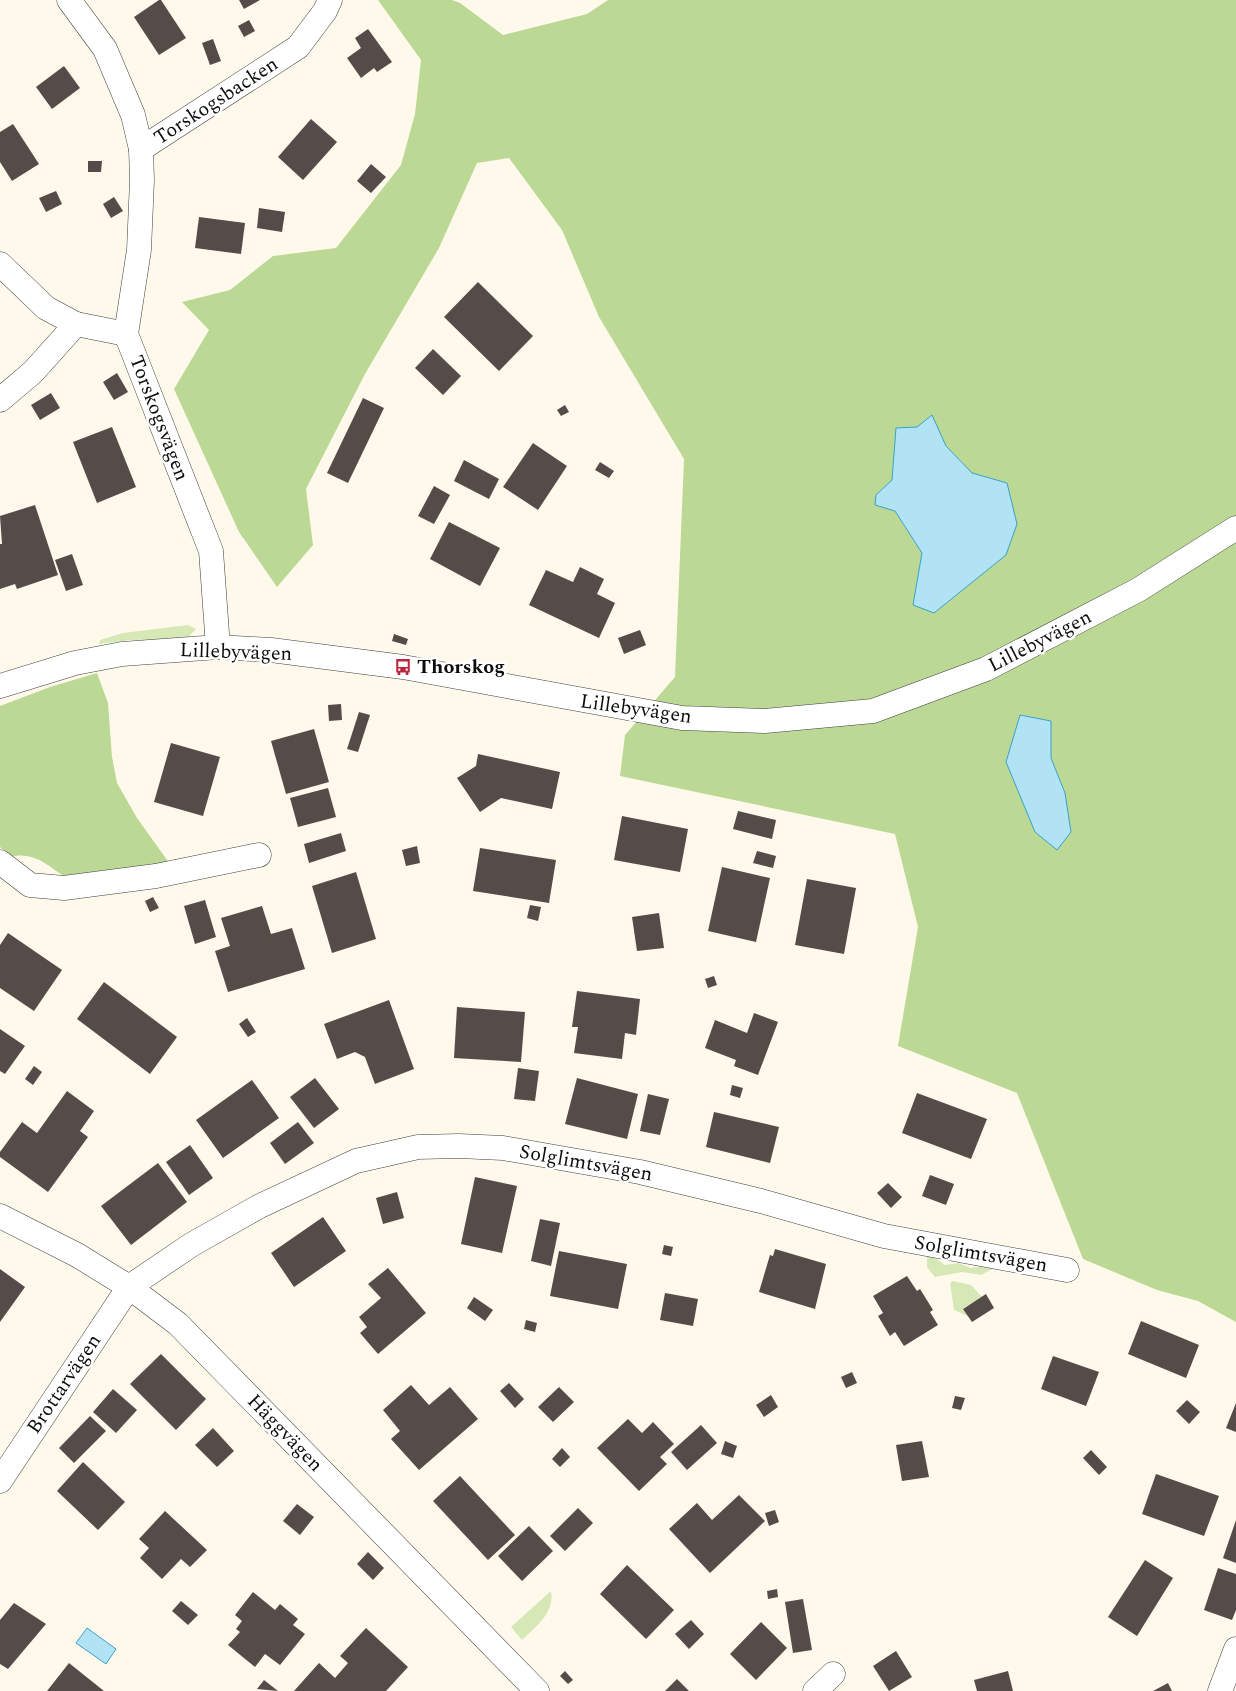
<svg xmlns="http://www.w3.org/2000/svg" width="1236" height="1691" font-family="Spectral,serif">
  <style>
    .green { fill: #d5e8b6 }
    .forest { fill: #bbd995; fill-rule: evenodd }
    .water { fill: #b1e3f5; stroke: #39a1cb }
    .building { fill: #544c49 }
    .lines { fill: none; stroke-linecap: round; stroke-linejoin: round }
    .street-casing { stroke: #3f3f3f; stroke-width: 25 }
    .street { stroke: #fff; stroke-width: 24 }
    .labels { text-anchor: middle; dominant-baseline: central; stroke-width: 5; stroke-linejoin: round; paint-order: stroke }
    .street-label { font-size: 20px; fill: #0c0c0c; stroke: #fff }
    .poi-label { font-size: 20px; font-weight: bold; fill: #0c0c0c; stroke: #fff; text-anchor: start }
  </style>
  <rect width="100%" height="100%" fill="#fff9eb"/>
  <g class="green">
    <polygon points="188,625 196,629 186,639 129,640 99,644 100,640 123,633"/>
    <polygon points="927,1253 945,1265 958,1263 971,1268 993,1265 996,1267 981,1275 962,1272 935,1277 927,1267"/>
    <polygon points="953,1281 971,1285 982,1297 963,1308 968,1316 954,1310 950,1283"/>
    <path d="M551,1591C555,1613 536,1626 522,1640L511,1627Z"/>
  </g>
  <g class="forest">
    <path d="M378,0H452L460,3L503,35L587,14L608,0H1236V1322L1198,1301L1157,1290L1083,1259L1017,1093L898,1046L918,927L895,834L620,776L625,735L675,677L684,459L599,317L562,230L509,158L477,163L439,248L365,374L306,489L313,545L277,587L239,532L174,389L209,330L182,302L230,290L273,256L336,248L401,165L415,114L421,60ZM946,446L972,473L1007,483L913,605L922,553L895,511L876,495L892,480ZM1020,715L1050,721L1051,758Z"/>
    <path d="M97,673L108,703L112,757L117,783L137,818L170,864L70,880C50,868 35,850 10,857L0,847V706L50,687Z"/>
  </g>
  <g class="water">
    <polygon points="932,415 946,446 972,473 1007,483 1017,524 1006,555 934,613 913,605 922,553 895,511 875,505 876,495 892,480 896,428 917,427"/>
    <polygon points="1020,715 1051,721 1051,758 1065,793 1071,832 1057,850 1035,832 1006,762"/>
    <polygon points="87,1628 116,1649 106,1664 76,1643"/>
  </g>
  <g class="building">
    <polygon points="159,0 161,0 186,38 159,55 134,17"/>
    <polygon points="239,0 260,0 244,9"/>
    <polygon points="249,20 255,31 244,37 238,26"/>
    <polygon points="368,29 392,62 377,72 374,68 361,78 347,58 361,48 355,38"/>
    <polygon points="213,39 221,61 210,65 202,43"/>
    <polygon points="64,66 80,88 52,109 36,87"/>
    <polygon points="311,119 337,142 303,180 278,157"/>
    <polygon points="13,124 39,164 12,181 0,162 0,132"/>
    <polygon points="88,161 102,161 101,172 88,172"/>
    <polygon points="371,164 386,177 371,193 357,181"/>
    <polygon points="56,191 62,204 46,212 39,198"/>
    <polygon points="114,197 123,211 111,218 103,204"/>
    <polygon points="259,208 285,212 282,232 257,228"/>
    <polygon points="199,217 245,223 241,254 195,248"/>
    <polygon points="478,282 533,336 499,371 444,317"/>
    <polygon points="433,349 461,376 443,395 415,368"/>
    <polygon points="117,373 128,392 114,400 103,382"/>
    <polygon points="51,393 60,408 40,420 31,405"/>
    <polygon points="363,398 384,408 348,483 327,473"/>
    <polygon points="565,405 569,412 561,416 557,410"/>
    <polygon points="112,427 136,487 97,503 73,442"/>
    <polygon points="533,443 567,466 538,510 503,487"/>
    <polygon points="464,460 499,479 489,499 454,481"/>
    <polygon points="600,462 614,471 609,478 595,470"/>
    <polygon points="434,486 450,495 434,524 418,516"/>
    <polygon points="35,505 58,575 17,589 15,584 0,589 0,544 2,544 0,516"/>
    <polygon points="449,522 500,548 480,586 430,559"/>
    <polygon points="72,554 83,585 66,591 55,560"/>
    <polygon points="580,567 604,579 597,594 615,603 599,638 529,605 546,570 573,582"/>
    <polygon points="640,630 646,645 624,654 618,638"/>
    <polygon points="394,634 408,639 406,645 392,641"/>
    <polygon points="341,704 342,720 329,721 328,705"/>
    <polygon points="359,712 370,715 358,752 347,749"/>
    <polygon points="314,729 329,782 286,794 271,741"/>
    <polygon points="171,743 220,757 203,816 154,802"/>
    <polygon points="478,754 560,772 552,809 501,798 480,812 457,778 476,766"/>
    <polygon points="328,788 336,817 298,827 290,798"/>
    <polygon points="738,811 776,820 772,839 733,829"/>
    <polygon points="622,816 688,829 680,872 614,860"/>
    <polygon points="341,833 346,851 309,863 304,844"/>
    <polygon points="417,846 420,863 406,866 402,850"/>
    <polygon points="480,848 556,860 549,903 473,891"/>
    <polygon points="757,851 776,856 773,868 753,863"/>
    <polygon points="722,867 770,878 756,942 708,931"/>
    <polygon points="356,872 376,939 332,953 312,886"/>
    <polygon points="807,879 856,888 844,954 795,945"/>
    <polygon points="153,897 159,908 150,912 145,901"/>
    <polygon points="205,900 216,937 195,944 184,906"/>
    <polygon points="530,905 541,907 538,921 527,918"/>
    <polygon points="262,906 271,934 292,928 305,969 228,992 215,951 230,946 221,918"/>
    <polygon points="659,913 664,948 637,951 632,917"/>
    <polygon points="8,933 62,970 34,1011 0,988 0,945"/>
    <polygon points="714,976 717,985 708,988 705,979"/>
    <polygon points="104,982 177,1037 150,1074 77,1019"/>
    <polygon points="577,991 640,999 636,1035 625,1033 622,1059 574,1053 578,1027 572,1027"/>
    <polygon points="389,1000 414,1069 375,1084 365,1057 355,1052 337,1059 324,1024"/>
    <polygon points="457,1007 525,1012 521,1062 454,1058"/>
    <polygon points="754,1013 778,1022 758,1075 734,1066 736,1060 705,1048 715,1020 747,1033"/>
    <polygon points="247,1018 256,1032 248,1037 239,1024"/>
    <polygon points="0,1029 25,1046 5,1074 0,1071"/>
    <polygon points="34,1066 42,1072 33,1085 25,1079"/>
    <polygon points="518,1068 539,1071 535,1101 514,1099"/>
    <polygon points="315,1078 339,1109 314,1128 290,1097"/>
    <polygon points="577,1078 638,1094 627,1139 565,1124"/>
    <polygon points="252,1080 279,1118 223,1158 196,1120"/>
    <polygon points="732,1085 743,1088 740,1098 730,1095"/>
    <polygon points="67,1091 94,1111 80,1131 88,1137 48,1192 0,1157 0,1152 22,1122 37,1133"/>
    <polygon points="917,1093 987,1119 971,1159 902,1133"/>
    <polygon points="648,1094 669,1099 660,1135 640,1131"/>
    <polygon points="714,1112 779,1127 770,1163 706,1147"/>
    <polygon points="298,1122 314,1143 285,1164 270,1143"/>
    <polygon points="190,1145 213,1178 189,1195 166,1162"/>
    <polygon points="158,1163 187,1202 131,1245 101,1206"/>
    <polygon points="930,1175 954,1184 946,1205 922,1196"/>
    <polygon points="475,1177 517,1186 502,1253 461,1244"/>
    <polygon points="888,1183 902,1197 891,1208 877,1193"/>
    <polygon points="397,1192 404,1218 383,1224 376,1198"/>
    <polygon points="323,1217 346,1251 294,1287 271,1253"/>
    <polygon points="540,1219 560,1223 551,1266 531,1261"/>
    <polygon points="664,1245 673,1247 671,1256 662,1254"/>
    <polygon points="775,1249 826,1264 815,1309 759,1292 770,1255 773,1256"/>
    <polygon points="559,1251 627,1264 618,1309 550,1296"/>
    <polygon points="388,1268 426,1313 378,1354 360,1333 367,1327 359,1317 381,1298 368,1284"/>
    <polygon points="0,1269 25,1287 0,1322"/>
    <polygon points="907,1276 917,1291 920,1289 933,1310 930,1312 938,1325 904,1346 895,1332 890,1336 878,1316 883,1313 873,1296"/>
    <polygon points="665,1293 698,1299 693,1326 660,1320"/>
    <polygon points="986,1294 994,1308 972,1322 963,1309"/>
    <polygon points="474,1297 493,1310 485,1321 467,1308"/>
    <polygon points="526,1320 537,1323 535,1332 524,1329"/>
    <polygon points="1141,1321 1199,1345 1186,1378 1128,1354"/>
    <polygon points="161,1354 206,1399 176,1430 130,1384"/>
    <polygon points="1053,1356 1099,1372 1086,1406 1041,1389"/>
    <polygon points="852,1372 857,1383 846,1388 841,1377"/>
    <polygon points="509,1383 524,1399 515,1408 500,1391"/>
    <polygon points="411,1385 429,1405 450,1387 478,1419 419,1470 391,1439 400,1431 383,1410"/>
    <polygon points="559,1387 574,1402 553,1422 538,1407"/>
    <polygon points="113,1389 137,1410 116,1433 93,1412"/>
    <polygon points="771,1395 778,1407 764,1417 756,1405"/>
    <polygon points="955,1396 965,1398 961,1410 952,1408"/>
    <polygon points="1187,1400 1200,1412 1189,1424 1176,1411"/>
    <polygon points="1236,1403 1236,1432 1226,1428"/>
    <polygon points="90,1416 106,1431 74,1463 59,1448"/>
    <polygon points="628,1419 642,1433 653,1422 674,1444 660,1457 667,1464 639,1491 597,1448"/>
    <polygon points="701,1425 717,1443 687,1470 671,1452"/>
    <polygon points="213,1428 234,1451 217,1467 195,1445"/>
    <polygon points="725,1441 737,1446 733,1458 721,1454"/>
    <polygon points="922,1441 929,1477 902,1481 896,1445"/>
    <polygon points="562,1448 570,1457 560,1467 552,1459"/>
    <polygon points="1091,1450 1107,1467 1099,1475 1083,1458"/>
    <polygon points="83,1462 125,1502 98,1530 57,1491"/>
    <polygon points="1156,1474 1219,1496 1204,1536 1142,1514"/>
    <polygon points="460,1476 515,1535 488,1560 433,1501"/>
    <polygon points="739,1495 765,1521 710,1573 669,1529 697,1503 712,1520"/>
    <polygon points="297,1504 314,1517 300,1535 283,1521"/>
    <polygon points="578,1508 593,1523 565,1551 550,1536"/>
    <polygon points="775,1510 779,1522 769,1526 765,1513"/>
    <polygon points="165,1511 207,1550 190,1567 181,1559 162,1579 140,1558 149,1548 139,1539"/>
    <polygon points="1236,1520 1236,1563 1223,1558"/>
    <polygon points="529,1526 553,1551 522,1581 498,1556"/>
    <polygon points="368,1552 384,1568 373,1580 357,1564"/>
    <polygon points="1145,1560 1173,1578 1137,1636 1108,1617"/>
    <polygon points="627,1565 674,1610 646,1639 600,1594"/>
    <polygon points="1218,1568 1236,1574 1236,1610 1232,1620 1204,1610"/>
    <polygon points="777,1589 778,1597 768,1599 767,1591"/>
    <polygon points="253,1592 275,1610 280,1604 298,1619 293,1625 305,1634 280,1665 265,1654 255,1667 228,1645 240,1632 236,1629 242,1621 235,1615"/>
    <polygon points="803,1599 812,1650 793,1653 785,1602"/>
    <polygon points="181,1601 198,1615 188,1625 172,1611"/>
    <polygon points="14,1603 46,1624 8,1669 0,1664 0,1620"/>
    <polygon points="691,1620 704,1634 689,1649 675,1634"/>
    <polygon points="761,1622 787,1648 756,1680 730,1654"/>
    <polygon points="366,1628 408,1667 386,1691 294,1691 319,1663 335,1678 348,1663 340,1656"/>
    <polygon points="896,1651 912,1677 889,1691 873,1666"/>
    <polygon points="69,1663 104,1691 47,1691"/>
    <polygon points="565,1671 573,1680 568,1684 560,1676"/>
    <polygon points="1008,1671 1013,1691 977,1691 974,1680"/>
    <polygon points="677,1679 689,1691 665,1691"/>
    <polygon points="264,1680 278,1691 257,1689"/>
    <polygon points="1168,1683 1172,1691 1153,1691"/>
  </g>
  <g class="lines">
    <g class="street-casing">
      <g id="street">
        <polyline points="69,0 105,49 133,115 141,149"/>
        <polyline points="0,264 46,308 76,324 126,334"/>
        <polyline points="0,400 33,372 76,324"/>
        <polyline points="218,647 211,551 126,334 139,250 142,180 141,149 298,47 325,11 330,0"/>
        <polyline points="0,686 75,663 122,654 218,647 271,650 403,667 682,718 765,721 873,711 986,669 1138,590 1236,528"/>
        <polyline points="0,862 30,885 64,888 156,876 259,855"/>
        <polyline points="0,1216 77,1255 129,1287 178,1324 537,1691"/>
        <polyline points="0,1481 129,1287 191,1245 258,1207 356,1161 418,1147 459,1146 503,1148 640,1172 761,1201 884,1236 1067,1270"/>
        <polyline points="815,1691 833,1674"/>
        <polyline points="1220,1691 1236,1649"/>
      </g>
    </g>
    <use href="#street" class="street"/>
  </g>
  <defs>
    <g id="bus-bare" transform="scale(1.35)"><path d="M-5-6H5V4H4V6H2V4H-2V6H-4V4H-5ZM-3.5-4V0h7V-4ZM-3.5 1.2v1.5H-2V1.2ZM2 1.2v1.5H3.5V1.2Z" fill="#ba263d" stroke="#fff" stroke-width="2.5" paint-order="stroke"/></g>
  </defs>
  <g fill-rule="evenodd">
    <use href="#bus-bare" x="403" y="667"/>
  </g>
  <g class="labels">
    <g class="street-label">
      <text transform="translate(216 101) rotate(-33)">Torskogsbacken</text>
      <text transform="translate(159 418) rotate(69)">Torskogsvägen</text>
      <text transform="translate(1040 641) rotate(-27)">Lillebyvägen</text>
      <text transform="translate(236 652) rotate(2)">Lillebyvägen</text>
      <text transform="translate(636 709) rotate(8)">Lillebyvägen</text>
      <text transform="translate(586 1163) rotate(10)">Solglimtsvägen</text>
      <text transform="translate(981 1254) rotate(10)">Solglimtsvägen</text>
      <text transform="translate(64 1384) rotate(-56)">Brottarvägen</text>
      <text transform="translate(285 1433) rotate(46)">Häggvägen</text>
    </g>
    <g class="poi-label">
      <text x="417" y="667">Thorskog</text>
    </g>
  </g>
</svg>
